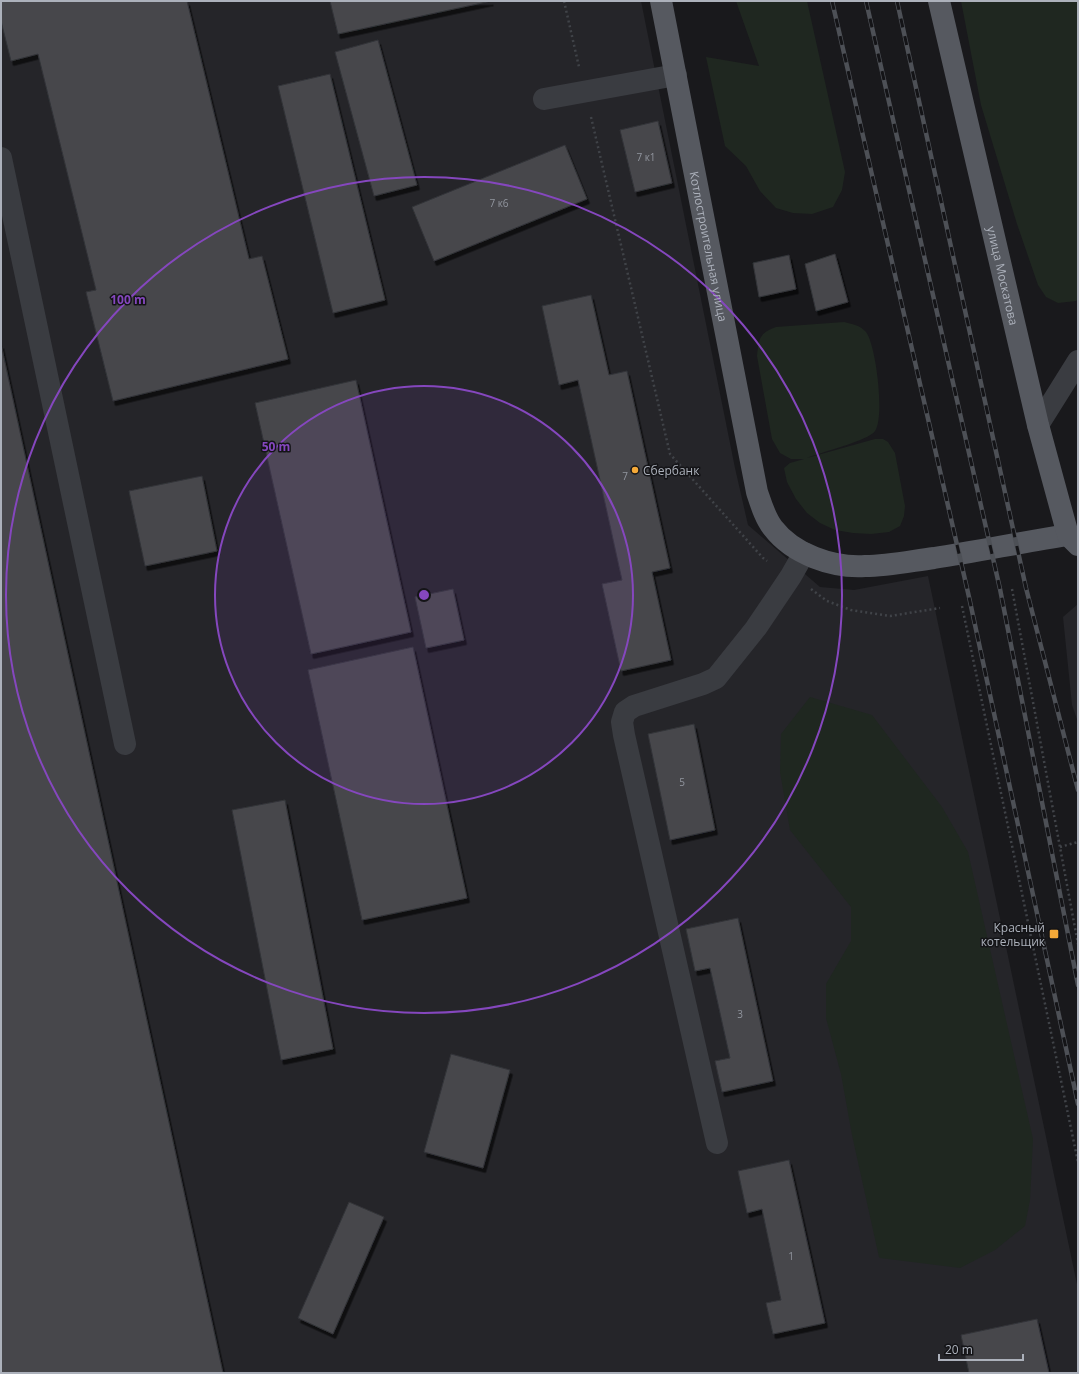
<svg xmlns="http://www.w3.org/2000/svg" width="1079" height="1374" font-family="'Open Sans',sans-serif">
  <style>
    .built { fill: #252529 }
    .green { fill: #1f2720 }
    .building { fill: #46474c; stroke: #333438; filter: url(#shadow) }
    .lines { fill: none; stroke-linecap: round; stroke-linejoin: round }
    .path { stroke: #404348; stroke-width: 2.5; stroke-dasharray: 2 3; stroke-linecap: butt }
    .minor { stroke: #3a3c41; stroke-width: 22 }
    .major { stroke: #565960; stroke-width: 22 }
    .rail-casing { stroke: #4d5056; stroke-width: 4.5 }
    .rail { stroke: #141417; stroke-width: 3; stroke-dasharray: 9; stroke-linecap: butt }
    .ring { fill: none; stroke: #8547be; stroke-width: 2 }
    .poi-dot { fill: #f5a938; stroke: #141417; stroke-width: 1.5 }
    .labels { text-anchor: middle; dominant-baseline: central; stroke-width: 3; stroke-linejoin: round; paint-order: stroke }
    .number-label { font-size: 10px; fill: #92969f }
    .street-label { font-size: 12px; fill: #acb1bb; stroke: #141417 }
    .poi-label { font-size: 12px; fill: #acb1bb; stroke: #141417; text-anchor: start }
    .centre { fill: #8547be; stroke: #141417; stroke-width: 2 }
    .ring-label { font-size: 12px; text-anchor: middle; font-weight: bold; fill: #8547be; stroke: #141417; stroke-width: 3; stroke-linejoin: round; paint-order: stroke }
  </style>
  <defs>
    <filter id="shadow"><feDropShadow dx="2.5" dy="4.5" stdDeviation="0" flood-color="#0009"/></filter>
  </defs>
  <rect width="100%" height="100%" fill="#19191c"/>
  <g class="built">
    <polygon points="1,1 641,1 735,468 748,525 820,587 854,590 928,576 1078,1289 1078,1373 1,1373"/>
    <polygon points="1078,604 1078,722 1072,705 1063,617"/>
  </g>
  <g class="green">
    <polygon points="736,1 807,1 845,172 842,190 833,207 812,214 793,213 776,208 760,191 746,166 725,146 706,57 759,66"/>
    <polygon points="961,1 1078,1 1078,299 1076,301 1058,303 1046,297 1038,285 1017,224 981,105"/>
    <path d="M844,322C852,324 860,325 866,332C876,345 885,417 875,431C868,441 821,452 807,458L875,439H883L888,442L895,453L905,506L904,516L900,526L889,532L871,534L853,533L835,530L820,523L807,513L796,499L787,482L784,468L790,463L804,459H791L780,453L772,439L757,356C759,339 759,333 776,327Z"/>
    <polygon points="810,697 872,715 942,807 968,852 1033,1139 1030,1200 1025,1226 995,1250 960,1268 880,1258 879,1257 852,1135 841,1074 826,1018 826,984 851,941 851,907 790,830 780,772 781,734"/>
  </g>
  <g class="building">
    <polygon points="1,1 187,1 249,259 262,256 288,359 113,401 86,292 96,290 38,54 11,61 1,21"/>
    <polygon points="330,1 491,1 338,34"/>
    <polygon points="378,40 417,185 374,196 335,52"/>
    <polygon points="330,74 385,300 333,313 278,86"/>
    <polygon points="658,121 672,183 635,192 620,130"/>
    <polygon points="565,145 587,199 434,261 412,207"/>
    <polygon points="835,254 848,302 816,311 805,264"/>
    <polygon points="789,255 796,289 759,297 753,263"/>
    <polygon points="591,295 609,375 627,371 670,568 652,572 671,660 621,671 602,584 622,580 578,380 559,385 542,306"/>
    <polygon points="1,344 223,1373 1,1373"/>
    <polygon points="356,380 411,632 311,654 255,403"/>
    <polygon points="202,476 217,551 145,566 129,491"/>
    <polygon points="453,589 464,640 426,648 415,597"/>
    <polygon points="413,647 467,898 362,920 308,670"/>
    <polygon points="694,724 715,830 670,840 648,734"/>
    <polygon points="285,800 333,1049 281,1060 232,810"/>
    <polygon points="738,918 773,1081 722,1092 715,1061 730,1058 710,968 695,971 686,929"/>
    <polygon points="451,1054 510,1070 483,1168 424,1152"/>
    <polygon points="789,1160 825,1323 773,1334 766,1303 781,1300 762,1209 747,1213 738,1171"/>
    <polygon points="349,1202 384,1217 333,1334 298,1318"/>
    <polygon points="1037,1319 1049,1373 969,1373 961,1335"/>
  </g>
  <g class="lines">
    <g class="path">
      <polyline points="564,1 579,67"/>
      <polyline points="591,117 670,454 763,558 767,561"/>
      <polyline points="811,589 827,601 851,610 890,616 940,608"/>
      <polyline points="1012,589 1078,944"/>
      <polyline points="962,606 1078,1162"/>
      <polyline points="1060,847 1078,842"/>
    </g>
    <g class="minor">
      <polyline points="544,99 676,75"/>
      <polyline points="1,158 125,744"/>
      <polyline points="1038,425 1078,361"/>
      <polyline points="717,1143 624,735 622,722 625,712 634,706 703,684 716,678 756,628 791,576 804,553"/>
    </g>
    <g class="major">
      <path id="s1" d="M661,1L757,492C761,504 765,518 773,528C793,554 832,568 865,566C888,566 911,561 934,558C979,551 1023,542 1068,535"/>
      <path id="s2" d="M939,1L1038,425L1068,535L1078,545"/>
    </g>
    <g class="rail-casing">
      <g id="rail">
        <polyline points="832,1 969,597 1078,1104"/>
        <polyline points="866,1 1000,589 1078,985"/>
        <polyline points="897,1 1026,588 1078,790"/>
      </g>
    </g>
    <use href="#rail" class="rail"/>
  </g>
  <circle cx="424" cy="595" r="209" fill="#8547be" fill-opacity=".12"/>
  <g class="ring">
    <circle cx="424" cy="595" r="209"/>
    <circle cx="424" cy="595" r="418"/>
  </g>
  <g class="poi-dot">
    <circle cx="635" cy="470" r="4"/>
    <rect x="1049" y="929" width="10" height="10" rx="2"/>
  </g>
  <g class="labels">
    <g class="number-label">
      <text x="646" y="157">7 к1</text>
      <text x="499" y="203">7 к6</text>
      <text x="625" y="476">7</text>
      <text x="682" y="782">5</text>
      <text x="740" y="1014">3</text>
      <text x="791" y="1256">1</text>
    </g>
    <g class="street-label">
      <text stroke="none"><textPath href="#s1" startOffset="250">Котлостроительная улица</textPath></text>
      <text stroke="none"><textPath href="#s2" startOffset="282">улица Москатова</textPath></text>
    </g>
    <g class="poi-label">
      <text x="643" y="470">Сбербанк</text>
      <text x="1045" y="927" text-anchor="end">Красный<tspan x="1045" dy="14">котельщик</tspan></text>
    </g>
  </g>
  <circle cx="424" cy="595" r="6" class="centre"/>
  <g class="ring-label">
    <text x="128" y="304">100 m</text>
    <text x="276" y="451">50 m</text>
  </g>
  <rect width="1079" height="1374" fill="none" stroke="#acb1bb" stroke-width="4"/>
  <path d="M939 1354v6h84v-6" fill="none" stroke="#acb1bb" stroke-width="2"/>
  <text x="945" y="1354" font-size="12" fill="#acb1bb" stroke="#141417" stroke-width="3" paint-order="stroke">20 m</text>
</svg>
